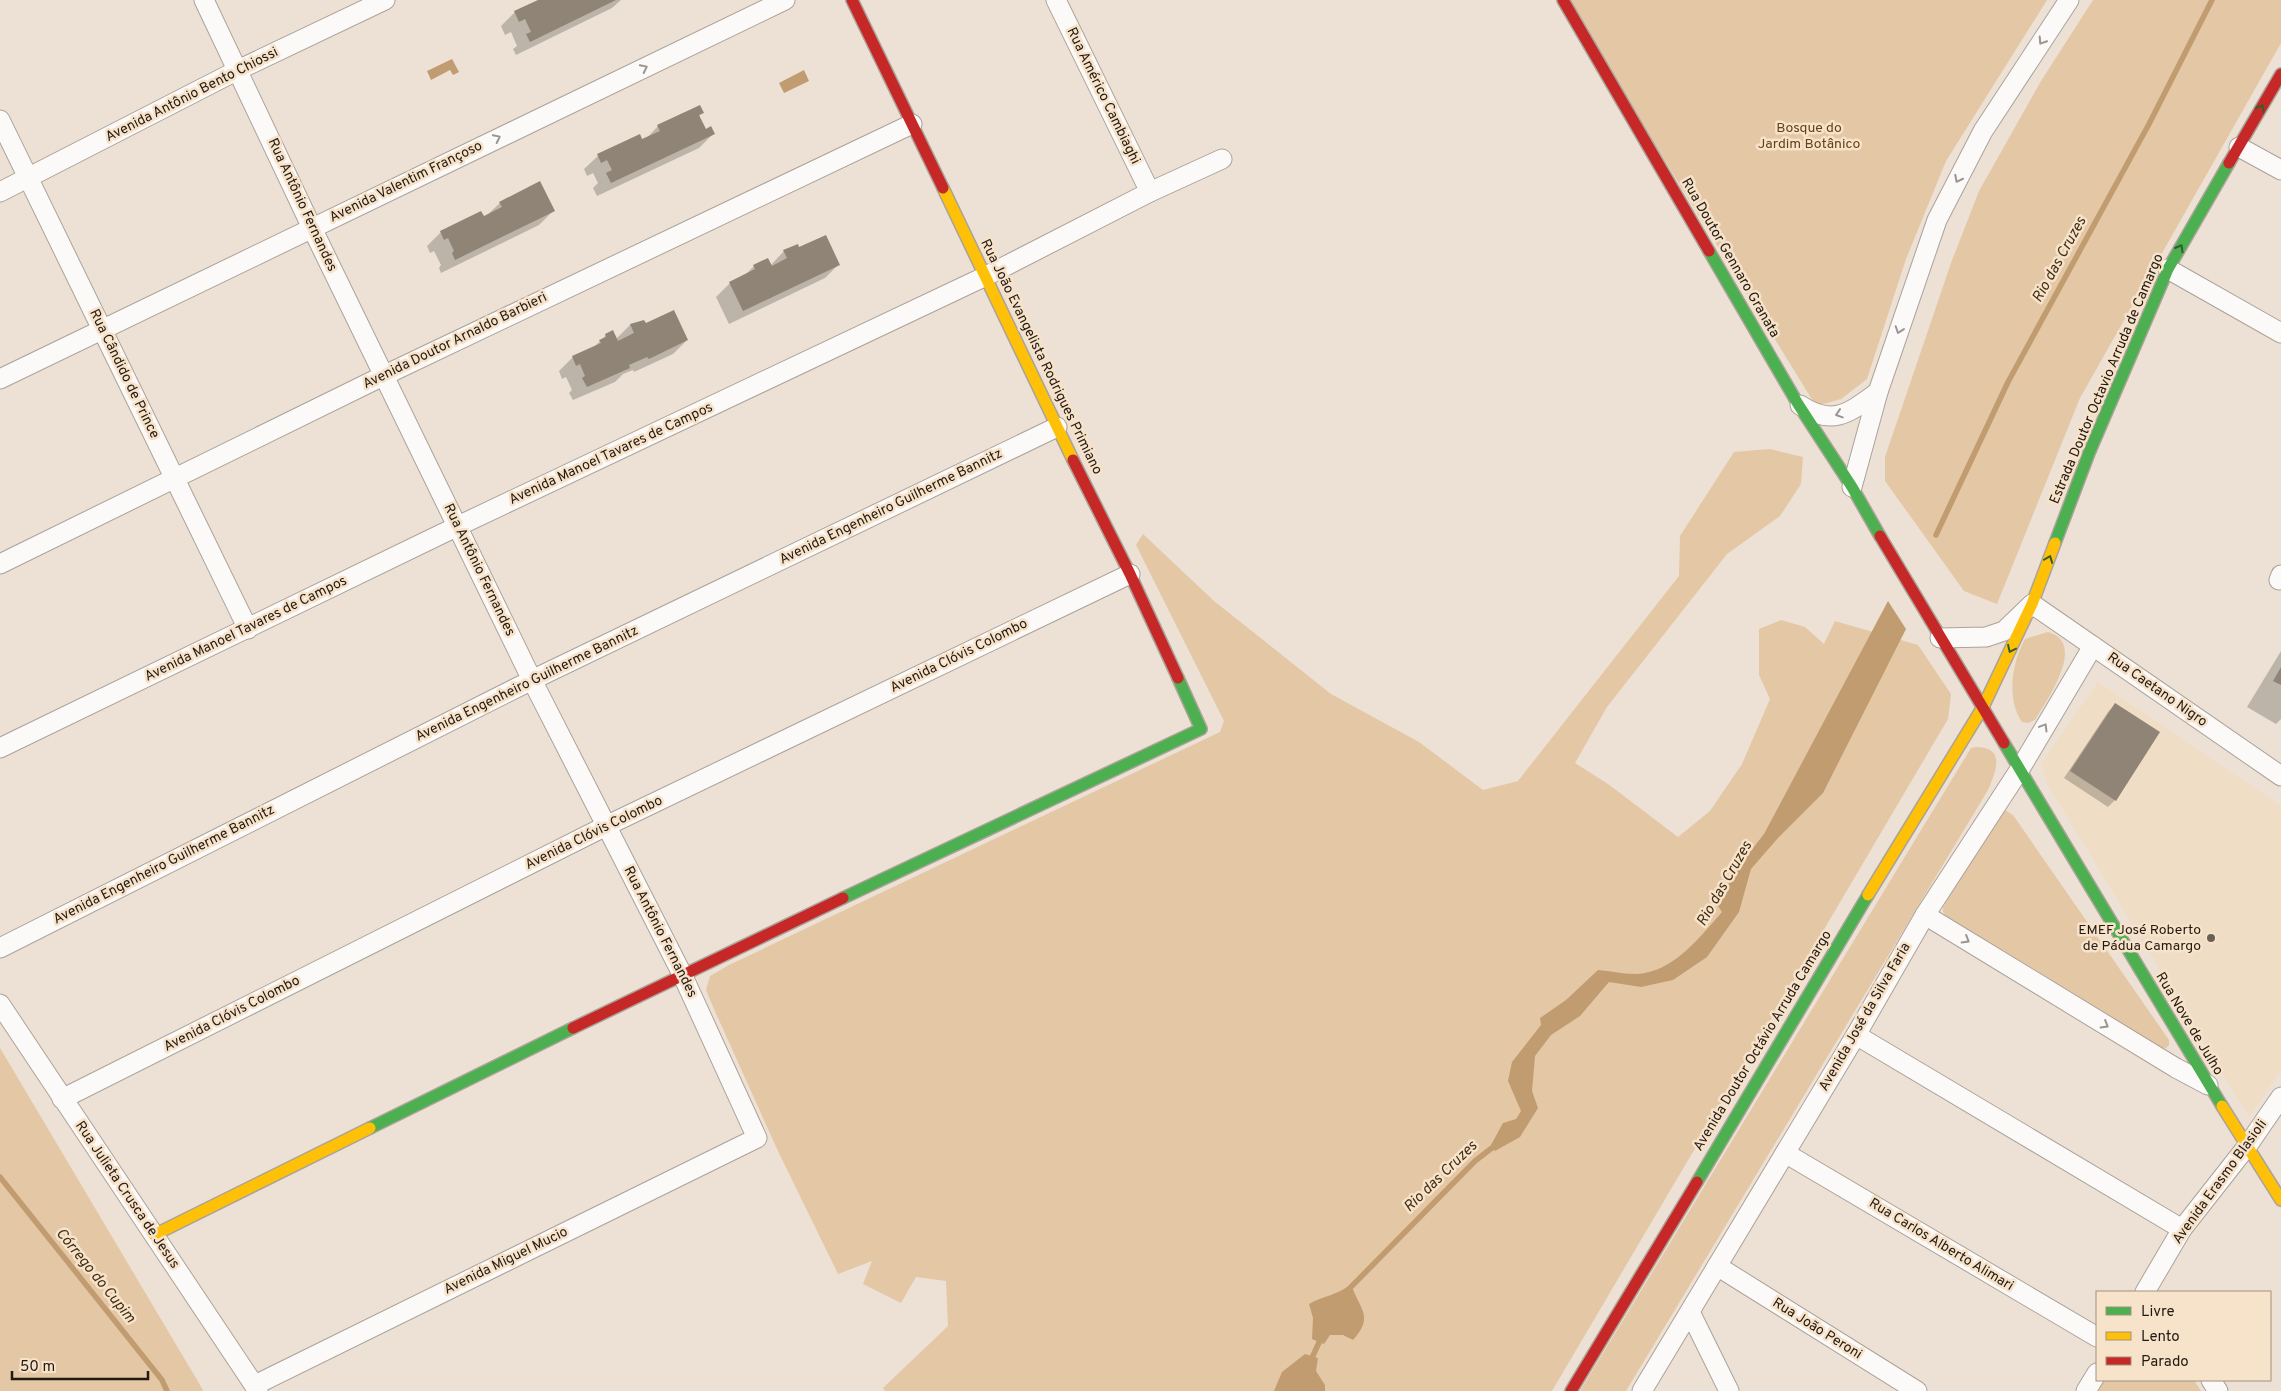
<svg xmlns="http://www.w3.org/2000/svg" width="2281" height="1391" font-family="Overpass,sans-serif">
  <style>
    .built { fill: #f0ddc6 }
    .green { fill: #e4c7a5 }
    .water { fill: #c19c70 }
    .shadow { fill: #0003 }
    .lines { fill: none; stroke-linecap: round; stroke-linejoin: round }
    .stream { stroke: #c19c70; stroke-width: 5.5 }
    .building { fill: #8f8475 }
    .street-casing { stroke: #aba299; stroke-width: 21 }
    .fast-casing { stroke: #aba299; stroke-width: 14 }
    .slow-casing { stroke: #aba299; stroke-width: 14 }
    .jam-casing { stroke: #aba299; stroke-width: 14 }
    .street { stroke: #fcfaf9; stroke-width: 19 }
    .fast { stroke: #4caf50; stroke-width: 11 }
    .slow { stroke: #ffc107; stroke-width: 11 }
    .jam { stroke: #c62828; stroke-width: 11 }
    .oneway { stroke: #9a9591 }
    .oneway2 { stroke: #355d2e }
    .poi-dot { fill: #696056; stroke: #f7e2ca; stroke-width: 2 }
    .labels { text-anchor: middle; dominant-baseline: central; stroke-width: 5; stroke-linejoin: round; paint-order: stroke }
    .street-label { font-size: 14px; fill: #221a12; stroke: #f7e2ca }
    .park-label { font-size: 14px; fill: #644316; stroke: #f7e2ca }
    .poi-label { font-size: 14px; fill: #221a12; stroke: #f7e2ca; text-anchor: end }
    .water-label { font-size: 15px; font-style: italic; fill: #412d13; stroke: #f7e2ca }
  </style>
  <rect width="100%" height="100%" fill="#ece1d4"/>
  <polygon class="built" points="2098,682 2281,806 2281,1070 2249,1117 2048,785 2041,764"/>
  <g class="green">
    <polygon points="1566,0 2047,0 1946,161 1906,259 1867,379 1841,399 1816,406"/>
    <polygon points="2093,0 2281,0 2281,43 2080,398 1997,604 1964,591 1885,481 1885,457 1951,263 1979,191 2041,81"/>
    <polygon points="1770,449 1803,457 1801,484 1780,516 1727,554 1607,707 1575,763 1608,784 1678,837 1710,811 1742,764 1770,699 1759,675 1759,629 1781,620 1805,627 1824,644 1835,621 1918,645 1951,694 1948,719 1552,1391 885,1391 883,1388 948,1326 946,1281 916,1277 901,1303 863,1284 872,1261 838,1274 777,1149 714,1009 706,990 710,976 729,965 1220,732 1224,721 1136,545 1143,534 1214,601 1331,694 1419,742 1483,790 1518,781 1679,576 1680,536 1734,452"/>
    <path d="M2048,632C2088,643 2046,701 2035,720L2028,723L2022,722C2006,699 2012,662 2025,639Z"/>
    <path d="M1977,747C2007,748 1995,773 1988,790L1626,1391H1580L1971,748Z"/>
    <polygon points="2005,810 2013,815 2169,1040 2169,1045 2166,1048 2160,1049 1947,918 1943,912 1943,907 1997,814"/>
    <polygon points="0,1048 203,1390 202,1391 0,1391"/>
    <polygon points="2103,1380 2194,1380 2201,1391 2097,1391"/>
  </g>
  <g class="water">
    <polygon points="452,59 459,72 453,75 450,70 431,80 427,71"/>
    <polygon points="804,70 809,81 784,93 779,83"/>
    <path d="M1888,601L1906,629L1823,793L1778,838L1751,869L1739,912L1707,957L1673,980L1641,987L1609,982L1580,1016L1551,1035L1535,1056L1532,1091L1538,1108L1520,1137L1495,1151L1491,1145L1503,1123L1516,1119L1521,1111L1508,1081L1512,1062L1541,1025L1540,1018L1566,1000L1598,970C1612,971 1631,976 1645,973C1677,967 1701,936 1722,912L1718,906L1733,874L1764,834Z"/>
    <path d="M1351,1284C1359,1309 1375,1316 1353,1340L1343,1335H1330L1324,1344L1312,1339L1313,1318L1309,1304C1323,1296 1338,1295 1351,1284Z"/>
    <polygon points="1305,1354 1318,1358 1316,1371 1325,1385 1325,1391 1274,1391 1282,1372"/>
  </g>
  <g class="shadow">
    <polygon points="541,0 621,0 612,8 516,55 513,49 517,46 511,32 505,35 501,26 515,12"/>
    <polygon points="702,113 699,116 705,131 713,134 699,148 597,196 593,188 598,183 593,173 587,176 584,169 598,156 646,139 658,126"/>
    <polygon points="500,203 553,211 539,225 441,273 439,268 441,265 434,251 430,253 427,246 441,232 486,216"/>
    <polygon points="784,251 838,265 825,278 729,324 716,297 730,283 744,276 754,266 770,266"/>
    <polygon points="644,321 645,325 687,340 673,354 634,372 633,370 623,374 615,382 573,400 569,393 572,390 566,377 562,379 559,371 573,357 592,349 606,335 616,339 630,325"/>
    <polygon points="2281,651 2281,719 2276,724 2247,707"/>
    <polygon points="2115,705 2115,800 2108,807 2064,778 2108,712"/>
  </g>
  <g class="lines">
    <g class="stream">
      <polyline points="1936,535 2008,382 2149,124 2212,0"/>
      <polyline points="0,1177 162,1380 167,1391"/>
      <polyline points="1349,1289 1475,1161 1497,1144"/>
      <polyline points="1310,1362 1322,1336"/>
    </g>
  </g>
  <g class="building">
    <polygon points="538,0 616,0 530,42 526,34 531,32 525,19 519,22 514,11"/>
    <polygon points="700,105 704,113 699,115 706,129 711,126 715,134 611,183 606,173 612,170 607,160 601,163 597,154 640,134 642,139 660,131 657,125"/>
    <polygon points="540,181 555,211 455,260 452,253 454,251 448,238 444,240 440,231 481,211 484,216 502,207 499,202"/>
    <polygon points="826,235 840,265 743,311 729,282 755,269 753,265 768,258 772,266 787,258 783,250 798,244 799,247"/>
    <polygon points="674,310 688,340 649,359 647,357 629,365 630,368 587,387 582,378 585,376 580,364 576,366 572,356 601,343 599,340 606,337 605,334 613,330 618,341 634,333 630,324 644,320 646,323"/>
    <polygon points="2281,667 2281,685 2273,681"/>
    <polygon points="2115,703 2160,732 2116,801 2070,771"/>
  </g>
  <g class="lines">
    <g class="street-casing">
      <g id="street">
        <polyline points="204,0 312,228 532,680 682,974 757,1138 255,1385"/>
        <polyline points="1056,0 1150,192"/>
        <polyline points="0,120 248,629"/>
        <polyline points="2239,147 2281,170"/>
        <polyline points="0,192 238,70 385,0"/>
        <polyline points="2168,269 2281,333"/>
        <polyline points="0,379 785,0"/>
        <path d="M1800,405C1833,427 1849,413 1878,392"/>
        <polyline points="1852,487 1878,392 1937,220 1983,131 2069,0"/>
        <polyline points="0,564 385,375 912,124"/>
        <polyline points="2279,580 2281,575"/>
        <polyline points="1940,638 1986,637 2004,631 2032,604 2281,776"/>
        <polyline points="0,748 458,526 986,276 1150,192 1222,159"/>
        <polyline points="1925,915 2176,1068 2208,1085"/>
        <polyline points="0,948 532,680 1057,427"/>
        <polyline points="0,1004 258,1391"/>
        <polyline points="1856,1035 2182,1229"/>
        <polyline points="62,1099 606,826 1130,574"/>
        <polyline points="1785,1153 2097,1337"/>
        <polyline points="1717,1266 1917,1391"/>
        <polyline points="2145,1292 2182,1229 2248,1145 2281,1097"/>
        <polyline points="1690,1312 1729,1391"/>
        <polyline points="2211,1380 2218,1391"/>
        <polyline points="1642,1391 1856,1035 1925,915 2020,769 2093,646"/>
        <polyline points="2086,1391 2097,1373"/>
      </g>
    </g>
    <g class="fast-casing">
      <g id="fast">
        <polyline points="1709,251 1798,404 1852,487 1880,536"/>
        <polyline points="2055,543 2089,453 2168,269 2229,163"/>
        <polyline points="2004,743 2222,1106"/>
        <polyline points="843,898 1201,729 1178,678"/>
        <polyline points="370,1128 573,1028"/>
        <polyline points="1697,1182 1868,895"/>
      </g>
    </g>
    <g class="slow-casing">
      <g id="slow">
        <polyline points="943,188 1073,460"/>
        <polyline points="1868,895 1983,707 2032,604 2055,543"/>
        <polyline points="2222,1106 2281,1200"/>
        <polyline points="154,1235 370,1128"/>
      </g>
    </g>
    <g class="jam-casing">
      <g id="jam">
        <polyline points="852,0 943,188"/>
        <polyline points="1563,0 1709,251"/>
        <polyline points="2229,163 2281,74"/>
        <polyline points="1073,460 1130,574 1178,678"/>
        <polyline points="1880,536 2004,743"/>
        <polyline points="573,1028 843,898"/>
        <polyline points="1571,1391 1697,1182"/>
      </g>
    </g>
    <use href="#street" class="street"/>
    <use href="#fast" class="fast"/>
    <use href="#slow" class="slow"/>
    <use href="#jam" class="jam"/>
  </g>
  <defs><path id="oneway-chevron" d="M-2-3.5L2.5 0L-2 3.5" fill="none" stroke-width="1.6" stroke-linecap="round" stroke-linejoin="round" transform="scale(1.25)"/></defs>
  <g class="oneway">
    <use href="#oneway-chevron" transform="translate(2042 41) rotate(123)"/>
    <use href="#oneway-chevron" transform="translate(644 68) rotate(-26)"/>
    <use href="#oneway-chevron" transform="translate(497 138) rotate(-26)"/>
    <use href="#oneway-chevron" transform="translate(1958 179) rotate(117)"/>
    <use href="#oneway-chevron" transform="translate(1899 330) rotate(109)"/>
    <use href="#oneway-chevron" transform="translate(1839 414) rotate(162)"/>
    <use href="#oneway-chevron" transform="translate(2044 727) rotate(-59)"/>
    <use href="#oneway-chevron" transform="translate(1966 940) rotate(31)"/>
    <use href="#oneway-chevron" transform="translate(2105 1025) rotate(31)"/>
  </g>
  <g class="oneway2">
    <use href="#oneway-chevron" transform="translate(2261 108) rotate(-60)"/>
    <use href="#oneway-chevron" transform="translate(2180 248) rotate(-60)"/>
    <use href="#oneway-chevron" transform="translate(2049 559) rotate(-69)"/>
    <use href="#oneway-chevron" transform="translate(2011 649) rotate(115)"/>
  </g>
  <circle class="poi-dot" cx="2211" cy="938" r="5"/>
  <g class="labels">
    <g class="street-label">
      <text transform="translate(192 95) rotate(-27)">Avenida Antônio Bento Chiossi</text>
      <text transform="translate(1103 96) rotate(64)">Rua Américo Cambiaghi</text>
      <text transform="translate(406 182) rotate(-26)">Avenida Valentim Françoso</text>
      <text transform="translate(302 205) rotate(65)">Rua Antônio Fernandes</text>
      <text transform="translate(1730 258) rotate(60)">Rua Doutor Gennaro Granata</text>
      <text transform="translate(455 341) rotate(-26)">Avenida Doutor Arnaldo Barbieri</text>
      <text transform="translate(1041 357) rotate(64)">Rua João Evangelista Rodrigues Primiano</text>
      <text transform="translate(124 374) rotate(64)">Rua Cândido de Prince</text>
      <text transform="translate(2107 379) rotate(-67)">Estrada Doutor Octavio Arruda de Camargo</text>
      <text transform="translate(611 454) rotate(-25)">Avenida Manoel Tavares de Campos</text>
      <text transform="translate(891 507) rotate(-26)">Avenida Engenheiro Guilherme Bannitz</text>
      <text transform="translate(479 570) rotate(64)">Rua Antônio Fernandes</text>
      <text transform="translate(246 629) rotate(-26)">Avenida Manoel Tavares de Campos</text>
      <text transform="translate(959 656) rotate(-26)">Avenida Clóvis Colombo</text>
      <text transform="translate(527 684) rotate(-26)">Avenida Engenheiro Guilherme Bannitz</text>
      <text transform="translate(2157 690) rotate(35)">Rua Caetano Nigro</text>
      <text transform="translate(594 833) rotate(-26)">Avenida Clóvis Colombo</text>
      <text transform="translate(164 865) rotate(-27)">Avenida Engenheiro Guilherme Bannitz</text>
      <text transform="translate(660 932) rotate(63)">Rua Antônio Fernandes</text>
      <text transform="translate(232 1014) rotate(-27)">Avenida Clóvis Colombo</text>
      <text transform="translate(1865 1017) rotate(-60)">Avenida José da Silva Faria</text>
      <text transform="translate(2189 1024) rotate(59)">Rua Nove de Julho</text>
      <text transform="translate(1763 1041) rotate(-59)">Avenida Doutor Octávio Arruda Camargo</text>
      <text transform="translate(2220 1182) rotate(-54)">Avenida Erasmo Blasioli</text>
      <text transform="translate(127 1195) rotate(56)">Rua Julieta Crusca de Jesus</text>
      <text transform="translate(1941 1245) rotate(31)">Rua Carlos Alberto Alimari</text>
      <text transform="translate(506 1261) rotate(-26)">Avenida Miguel Mucio</text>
      <text transform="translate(1817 1329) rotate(32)">Rua João Peroni</text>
    </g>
    <g class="park-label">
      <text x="1809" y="128">Bosque do<tspan x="1809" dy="16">Jardim Botânico</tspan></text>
    </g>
    <g class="poi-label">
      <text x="2201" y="930">EMEF José Roberto<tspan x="2201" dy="16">de Pádua Camargo</tspan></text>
    </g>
    <g class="water-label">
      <text transform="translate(2060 260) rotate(-61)">Rio das Cruzes</text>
      <text transform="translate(1725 884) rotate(-60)">Rio das Cruzes</text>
      <text transform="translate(1441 1177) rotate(-44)">Rio das Cruzes</text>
      <text transform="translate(95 1276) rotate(51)">Córrego do Cupim</text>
    </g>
  </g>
  <rect x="2096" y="1291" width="175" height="90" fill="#f7e2ca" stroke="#a29280"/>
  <rect x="2106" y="1307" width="25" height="8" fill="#4caf50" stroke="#a29280"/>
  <text x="2141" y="1316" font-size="15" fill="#221a12">Livre</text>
  <rect x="2106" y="1332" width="25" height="8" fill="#ffc107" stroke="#a29280"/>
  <text x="2141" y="1341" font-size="15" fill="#221a12">Lento</text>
  <rect x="2106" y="1357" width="25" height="8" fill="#c62828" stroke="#a29280"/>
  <text x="2141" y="1366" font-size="15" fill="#221a12">Parado</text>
  <path d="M12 1371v8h136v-8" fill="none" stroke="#221a12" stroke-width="2.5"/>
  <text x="20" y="1371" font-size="15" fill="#221a12" stroke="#f7e2ca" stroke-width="4" paint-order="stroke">50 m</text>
</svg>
